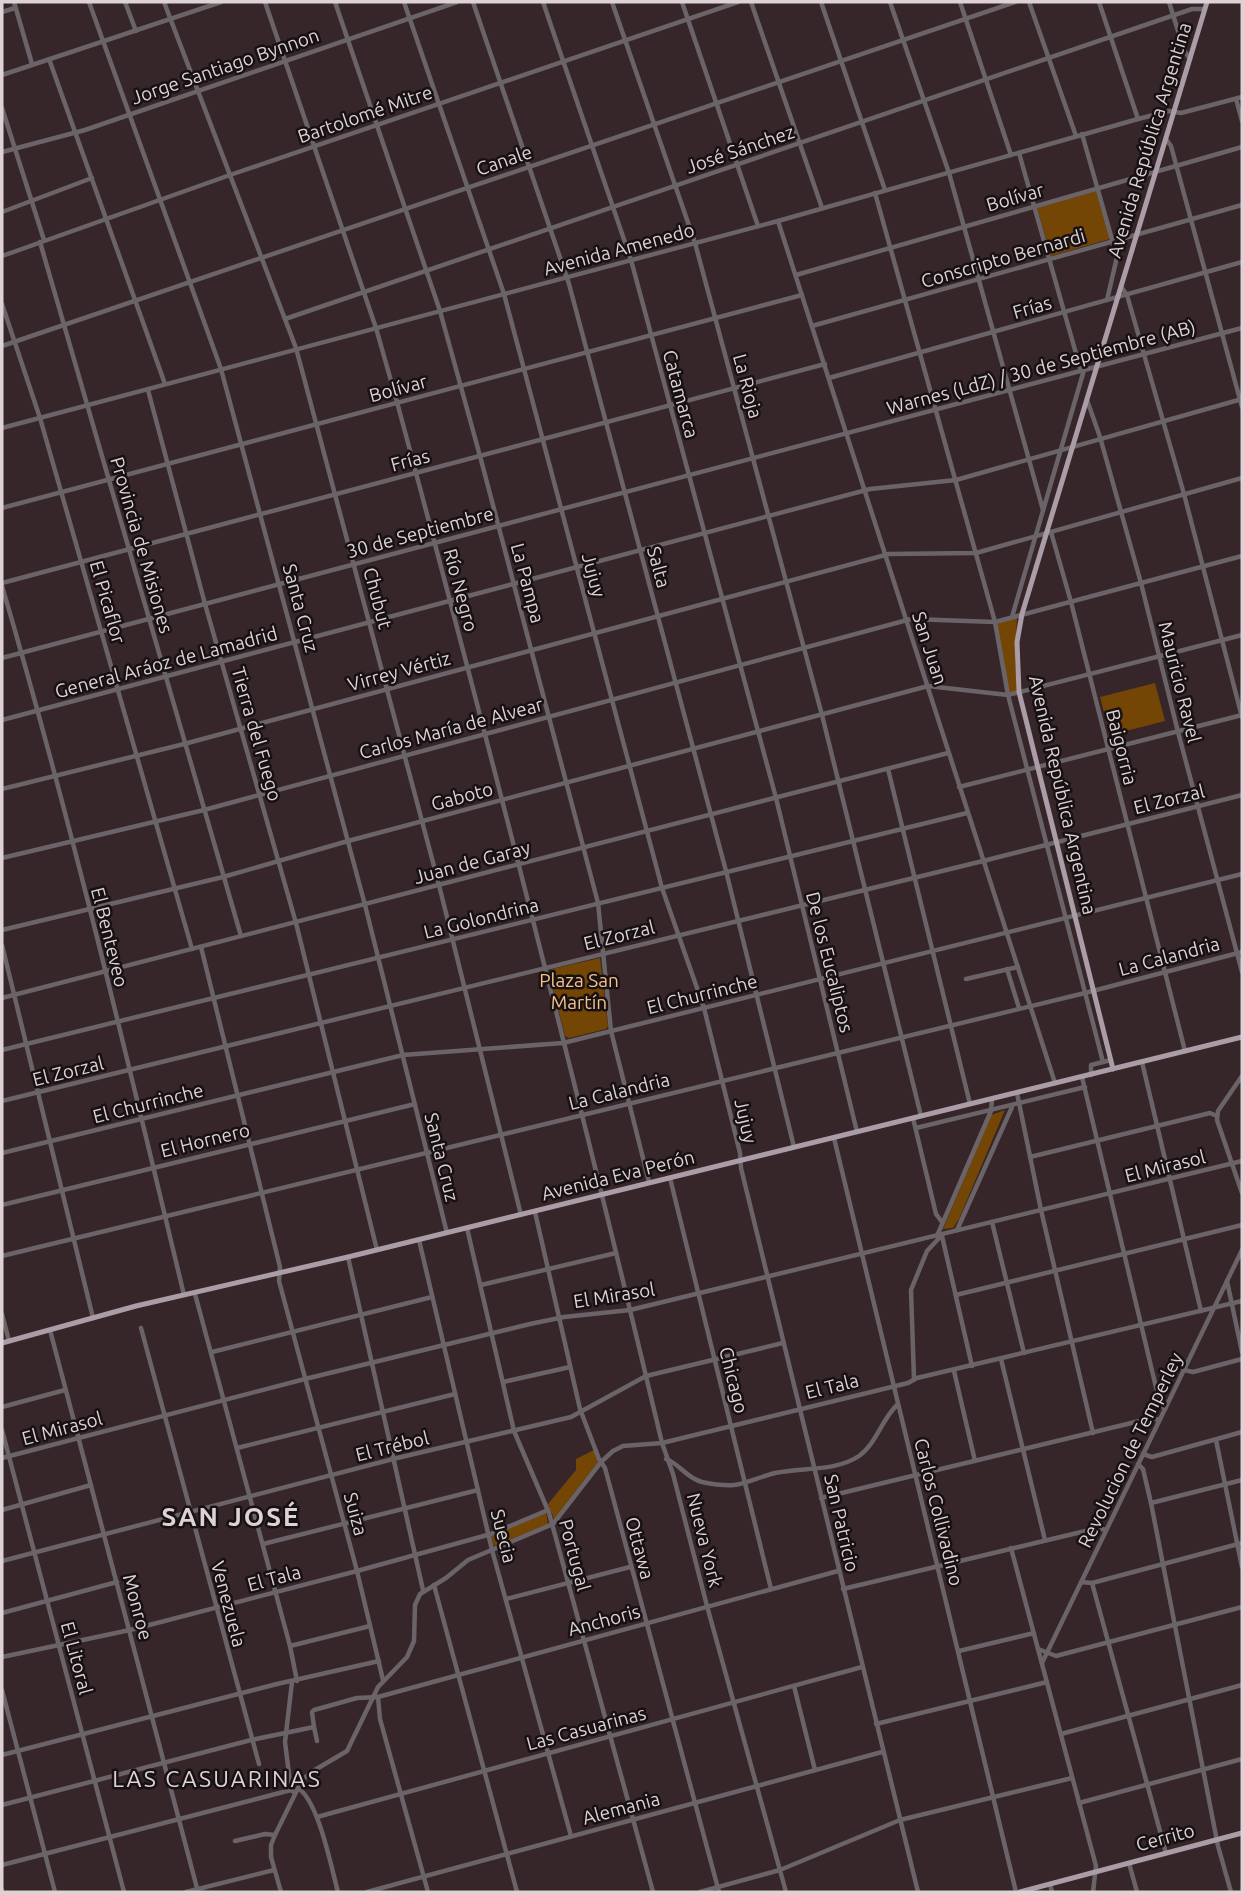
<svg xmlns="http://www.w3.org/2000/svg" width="1244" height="1894" font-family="Ubuntu,sans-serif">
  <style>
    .green { fill: #734606 }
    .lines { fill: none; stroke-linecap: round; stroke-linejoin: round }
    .minor { stroke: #6a6469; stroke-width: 4.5 }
    .major { stroke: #aa9da7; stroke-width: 5 }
    .labels { text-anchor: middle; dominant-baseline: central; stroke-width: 5; stroke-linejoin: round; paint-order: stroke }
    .street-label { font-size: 19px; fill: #ddd2d4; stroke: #181113 }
    .park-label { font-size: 19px; fill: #f5c189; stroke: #181113 }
    .quarter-label { font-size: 23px; letter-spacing: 2px; fill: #ddd2d4; stroke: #181113 }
    .district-label { font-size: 26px; font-weight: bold; letter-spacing: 2px; fill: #ddd2d4; stroke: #181113 }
  </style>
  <rect width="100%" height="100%" fill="#362629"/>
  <g class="green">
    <polygon points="1096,191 1110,239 1051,256 1037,208"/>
    <polygon points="1017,617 1015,657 1017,691 1009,693 997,626 998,623"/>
    <polygon points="1155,683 1165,721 1110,735 1100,697"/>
    <polygon points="600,958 608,1026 606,1029 569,1038 565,1036 549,973 552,969"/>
    <polygon points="1005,1110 959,1219 953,1228 943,1229 991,1115"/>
    <polygon points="594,1450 598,1462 554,1519 548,1504 576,1470 576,1459"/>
    <polygon points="546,1512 548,1524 494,1546 491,1536"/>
  </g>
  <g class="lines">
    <g class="minor">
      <polyline points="14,2 32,64"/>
      <polyline points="89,2 221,369 365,905 447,1233"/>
      <polyline points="125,2 136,31"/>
      <polyline points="164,2 296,348 439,885 521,1215"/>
      <path d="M265,2L376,328L397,402C490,748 579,1094 662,1443L673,1474L707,1606L786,1892"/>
      <polyline points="335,2 440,311 480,456 598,903 611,1031 649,1182"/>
      <polyline points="404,2 504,294 662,888 704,1008 740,1153 741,1168 918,1892"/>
      <polyline points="473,2 569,284 726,871 794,1147"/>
      <polyline points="543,2 631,260 776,798 857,1132"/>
      <polyline points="612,2 695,243 822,715 921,1116"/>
      <polyline points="682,2 758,226"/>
      <polyline points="751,2 822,208"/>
      <polyline points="821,2 885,190"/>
      <polyline points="890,2 949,173 1043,510"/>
      <polyline points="960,2 1011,155"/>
      <polyline points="1029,2 1076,136"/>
      <polyline points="1099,2 1138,119"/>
      <polyline points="1169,2 1184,50 1190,59"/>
      <polyline points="2,12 15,8"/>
      <polyline points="49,59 165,384"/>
      <polyline points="2,75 221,2"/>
      <polyline points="1236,99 1242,121"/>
      <polyline points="2,108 44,240"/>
      <polyline points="1082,134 1117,257 1107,300"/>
      <polyline points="1166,139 1171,146 1242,407"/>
      <polyline points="2,152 85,130 457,2"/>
      <polyline points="1019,153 1081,371"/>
      <polyline points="875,193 995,622 1008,695 1103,1062"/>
      <polyline points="2,212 92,178"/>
      <polyline points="778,221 1055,1083"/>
      <polyline points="40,242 241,936"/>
      <polyline points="2,256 230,175 738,2"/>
      <polyline points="796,275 1242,147"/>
      <polyline points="1122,288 1127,295 1184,494 1242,717"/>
      <polyline points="2,304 40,418 192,949"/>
      <polyline points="285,319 1192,9 1205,9"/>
      <polyline points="812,326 1242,205"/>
      <polyline points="2,346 1015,2"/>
      <polyline points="829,378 1242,262"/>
      <polyline points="148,390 205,604 296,923 377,1250"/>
      <polyline points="1087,400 1100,437 1141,583 1178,732 1242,972"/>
      <polyline points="2,428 778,221 1138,119 1169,111 1181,113 1242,97"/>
      <polyline points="2,508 802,295"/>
      <polyline points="1051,532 1071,602 1185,1051"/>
      <polyline points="2,583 825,364"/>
      <path d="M2,586C71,820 127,1058 184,1295"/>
      <polyline points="1012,617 1084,370"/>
      <polyline points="2,658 1242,328"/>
      <polyline points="2,720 870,489 956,480 1242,399"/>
      <polyline points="888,769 970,1104"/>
      <polyline points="959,787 1242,715"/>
      <polyline points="2,789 184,744 889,554 976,553 1242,478"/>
      <polyline points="2,858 204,810 911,619 995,622 1242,556"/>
      <polyline points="2,930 223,877 348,841 928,686 1008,695 1242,635"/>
      <polyline points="2,945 93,1318"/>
      <polyline points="201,947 280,1267 279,1281 357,1571 383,1680"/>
      <polyline points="1007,969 1019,1008"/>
      <polyline points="966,979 1018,967"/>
      <polyline points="2,998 948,753"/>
      <polyline points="2,1050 967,813"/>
      <polyline points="1142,1062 1201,1311"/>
      <polyline points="1091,1075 1091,1065 1111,1060"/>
      <polyline points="1242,1076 1218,1111 1217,1120 1242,1193"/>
      <polyline points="1082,1077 1160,1404 1165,1409"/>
      <polyline points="1017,1093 1041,1210 1093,1433"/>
      <polyline points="2,1101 983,861 1242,795"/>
      <polyline points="913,1118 936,1214 942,1222"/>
      <polyline points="916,1128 1085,1087"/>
      <polyline points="834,1138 1016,1892"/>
      <polyline points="2,1153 403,1055 563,1043 1242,874"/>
      <polyline points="1030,1157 1210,1113 1217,1116"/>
      <polyline points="670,1178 771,1589"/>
      <polyline points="2,1205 415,1104"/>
      <polyline points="535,1212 580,1409 599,1459 605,1468 719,1892"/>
      <polyline points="992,1222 1024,1353"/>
      <polyline points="467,1228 514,1431 549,1513 653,1892"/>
      <polyline points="957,1230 1012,1107"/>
      <polyline points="937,1236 991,1111 992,1099"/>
      <polyline points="942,1236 972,1366"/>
      <polyline points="419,1240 492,1550 571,1836"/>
      <polyline points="2,1256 1085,993 1242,952"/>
      <polyline points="348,1257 423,1590"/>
      <polyline points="1227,1281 1242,1352"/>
      <polyline points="481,1285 616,1253"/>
      <polyline points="195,1294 290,1646 297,1681"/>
      <polyline points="956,1295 1242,1225"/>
      <polyline points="2,1314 9,1341"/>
      <polyline points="141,1328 259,1764"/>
      <polyline points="50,1330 198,1892"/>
      <polyline points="212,1352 432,1297"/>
      <polyline points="1001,1359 1045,1540"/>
      <polyline points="1184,1370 1193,1372 1242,1359"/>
      <polyline points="954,1371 975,1461"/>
      <polyline points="914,1379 911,1290 927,1251 941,1236"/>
      <polyline points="503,1382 570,1367"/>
      <polyline points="2,1407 65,1390"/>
      <polyline points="2,1430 124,1892"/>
      <polyline points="1216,1440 1242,1567"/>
      <polyline points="237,1448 455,1394"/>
      <polyline points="1143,1454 1152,1457 1242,1432"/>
      <polyline points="2,1458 305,1379 530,1324 564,1317 630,1310 1242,1161"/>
      <path d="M666,1459C680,1464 686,1478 702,1482C712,1484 723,1486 734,1485C745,1484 762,1476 775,1473C802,1467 835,1472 859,1456C876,1444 882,1419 897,1405"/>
      <polyline points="1138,1464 1143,1469 1151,1503 1218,1846 1231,1892"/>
      <polyline points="821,1498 1152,1418 1159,1420"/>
      <polyline points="1151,1503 1242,1480"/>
      <polyline points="2,1510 91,1485"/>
      <polyline points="263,1544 478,1490"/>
      <polyline points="1011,1548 1096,1866 1093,1892"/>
      <polyline points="2,1561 393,1459 571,1417 646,1376 783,1343"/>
      <polyline points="1081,1582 1092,1583 1242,1543"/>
      <polyline points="1092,1583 1166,1853"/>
      <polyline points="434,1585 517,1892"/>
      <polyline points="843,1589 1098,1528 1106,1530"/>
      <polyline points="506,1599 630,1567"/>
      <polyline points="2,1613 117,1582"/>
      <polyline points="290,1646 370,1626"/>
      <polyline points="1038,1649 1056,1656 1242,1607"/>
      <polyline points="959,1651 1034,1633"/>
      <polyline points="2,1657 130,1630 357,1571 491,1534 548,1510"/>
      <polyline points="1042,1663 1242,1250"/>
      <polyline points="794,1686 815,1770"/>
      <polyline points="2,1690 55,1892"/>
      <polyline points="378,1697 838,1571"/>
      <polyline points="876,1724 1047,1682"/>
      <polyline points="314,1727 317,1741"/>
      <polyline points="1061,1734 1242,1685"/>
      <polyline points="2,1755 277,1684 379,1661"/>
      <path d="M298,1788C319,1802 331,1867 338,1892"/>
      <polyline points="291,1790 285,1742 292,1682"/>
      <polyline points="1079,1803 1242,1759"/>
      <polyline points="2,1805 251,1740 314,1727 312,1712 314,1710 357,1698 378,1697 380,1719 428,1892"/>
      <polyline points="317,1817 862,1667"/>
      <polyline points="235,1841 265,1834 275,1835"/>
      <polyline points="1129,1863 1137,1892"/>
      <polyline points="2,1865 291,1790 295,1793"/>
      <polyline points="1050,1884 1052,1892"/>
      <polyline points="2,1890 2,1892"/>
      <polyline points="186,1892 274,1870"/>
      <polyline points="281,1892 271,1857 271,1845 275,1835 302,1780 313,1771 347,1751 378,1687 407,1657 414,1641 415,1605 420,1594 446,1578 468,1560 553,1524 601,1462 613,1451 623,1446 662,1443 908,1383 917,1378 1242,1301"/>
      <polyline points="367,1892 882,1752"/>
      <polyline points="700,1892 780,1870 900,1820 1072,1778"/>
    </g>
    <g class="major">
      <polyline points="1113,1069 1019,692 1017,642 1022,614 1207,2"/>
      <polyline points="2,1343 136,1306 348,1257 1242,1037"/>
      <polyline points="1020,1892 1242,1833"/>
    </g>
  </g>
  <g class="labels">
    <g class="street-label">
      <text transform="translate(225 66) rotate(-19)">Jorge Santiago Bynnon</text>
      <text transform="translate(365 114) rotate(-19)">Bartolomé Mitre</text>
      <text transform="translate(1149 140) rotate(-73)">Avenida República Argentina</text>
      <text transform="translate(740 149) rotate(-19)">José Sánchez</text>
      <text transform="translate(504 160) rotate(-19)">Canale</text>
      <text transform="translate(1015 197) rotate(-16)">Bolívar</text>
      <text transform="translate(619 249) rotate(-15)">Avenida Amenedo</text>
      <text transform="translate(1003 258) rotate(-16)">Conscripto Bernardi</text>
      <text transform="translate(1032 307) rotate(-16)">Frías</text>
      <text transform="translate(1041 367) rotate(-15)">Warnes (LdZ) / 30 de Septiembre (AB)</text>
      <text transform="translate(748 386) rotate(75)">La Rioja</text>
      <text transform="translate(398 388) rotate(-15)">Bolívar</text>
      <text transform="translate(681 394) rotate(75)">Catamarca</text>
      <text transform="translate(410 460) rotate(-15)">Frías</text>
      <text transform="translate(420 532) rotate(-15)">30 de Septiembre</text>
      <text transform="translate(142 545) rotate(74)">Provincia de Misiones</text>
      <text transform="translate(659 567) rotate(75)">Salta</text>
      <text transform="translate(594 575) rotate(75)">Jujuy</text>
      <text transform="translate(528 583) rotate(75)">La Pampa</text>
      <text transform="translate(461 590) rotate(75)">Río Negro</text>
      <text transform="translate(378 598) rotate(75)">Chubut</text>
      <text transform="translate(108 602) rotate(74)">El Picaflor</text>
      <text transform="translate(301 608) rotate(75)">Santa Cruz</text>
      <text transform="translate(930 648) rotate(72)">San Juan</text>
      <text transform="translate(166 662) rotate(-15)">General Aráoz de Lamadrid</text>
      <text transform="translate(399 671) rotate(-15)">Virrey Vértiz</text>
      <text transform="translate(1180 682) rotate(76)">Mauricio Ravel</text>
      <text transform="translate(451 728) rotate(-15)">Carlos María de Alvear</text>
      <text transform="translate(257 734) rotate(74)">Tierra del Fuego</text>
      <text transform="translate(1122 747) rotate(76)">Baigorria</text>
      <text transform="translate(1063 795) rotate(77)">Avenida República Argentina</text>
      <text transform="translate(462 796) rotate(-15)">Gaboto</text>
      <text transform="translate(1169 799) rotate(-14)">El Zorzal</text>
      <text transform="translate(472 862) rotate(-15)">Juan de Garay</text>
      <text transform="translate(481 918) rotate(-14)">La Golondrina</text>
      <text transform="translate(619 935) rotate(-14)">El Zorzal</text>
      <text transform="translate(110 937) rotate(76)">El Benteveo</text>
      <text transform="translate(1169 956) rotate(-15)">La Calandria</text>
      <text transform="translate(830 962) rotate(76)">De los Eucaliptos</text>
      <text transform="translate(702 994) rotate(-14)">El Churrinche</text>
      <text transform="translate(68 1071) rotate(-14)">El Zorzal</text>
      <text transform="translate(619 1091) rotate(-14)">La Calandria</text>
      <text transform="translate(148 1103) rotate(-14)">El Churrinche</text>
      <text transform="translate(746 1121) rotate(77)">Jujuy</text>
      <text transform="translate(205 1140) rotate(-14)">El Hornero</text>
      <text transform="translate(442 1157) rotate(76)">Santa Cruz</text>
      <text transform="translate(1165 1166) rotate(-14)">El Mirasol</text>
      <text transform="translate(618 1175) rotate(-14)">Avenida Eva Perón</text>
      <text transform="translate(614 1295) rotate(-9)">El Mirasol</text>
      <text transform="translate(734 1380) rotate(76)">Chicago</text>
      <text transform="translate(832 1386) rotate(-14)">El Tala</text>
      <text transform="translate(62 1428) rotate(-15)">El Mirasol</text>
      <text transform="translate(392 1446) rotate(-14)">El Trébol</text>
      <text transform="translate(1130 1450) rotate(-64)">Revolucion de Temperley</text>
      <text transform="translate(939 1512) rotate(76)">Carlos Collivadino</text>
      <text transform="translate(356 1514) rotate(75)">Suiza</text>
      <text transform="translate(842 1523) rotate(77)">San Patricio</text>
      <text transform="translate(504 1536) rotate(76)">Suecia</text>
      <text transform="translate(705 1540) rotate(76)">Nueva York</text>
      <text transform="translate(640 1548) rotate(75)">Ottawa</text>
      <text transform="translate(575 1555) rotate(75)">Portugal</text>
      <text transform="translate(274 1578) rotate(-15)">El Tala</text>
      <text transform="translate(229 1604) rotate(75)">Venezuela</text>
      <text transform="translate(138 1607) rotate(75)">Monroe</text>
      <text transform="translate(604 1620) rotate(-15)">Anchoris</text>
      <text transform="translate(77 1658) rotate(75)">El Litoral</text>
      <text transform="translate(586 1728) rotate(-15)">Las Casuarinas</text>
      <text transform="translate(621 1808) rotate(-15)">Alemania</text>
      <text transform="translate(1165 1837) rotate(-15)">Cerrito</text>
    </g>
    <g class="park-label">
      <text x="579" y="980">Plaza San<tspan x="579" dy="22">Martín</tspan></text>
    </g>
    <g class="quarter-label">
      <text x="217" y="1778">LAS CASUARINAS</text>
    </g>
    <g class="district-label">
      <text x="231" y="1516">SAN JOSÉ</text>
    </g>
  </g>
  <rect width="1244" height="1894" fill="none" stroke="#ddd2d4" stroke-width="7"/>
</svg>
